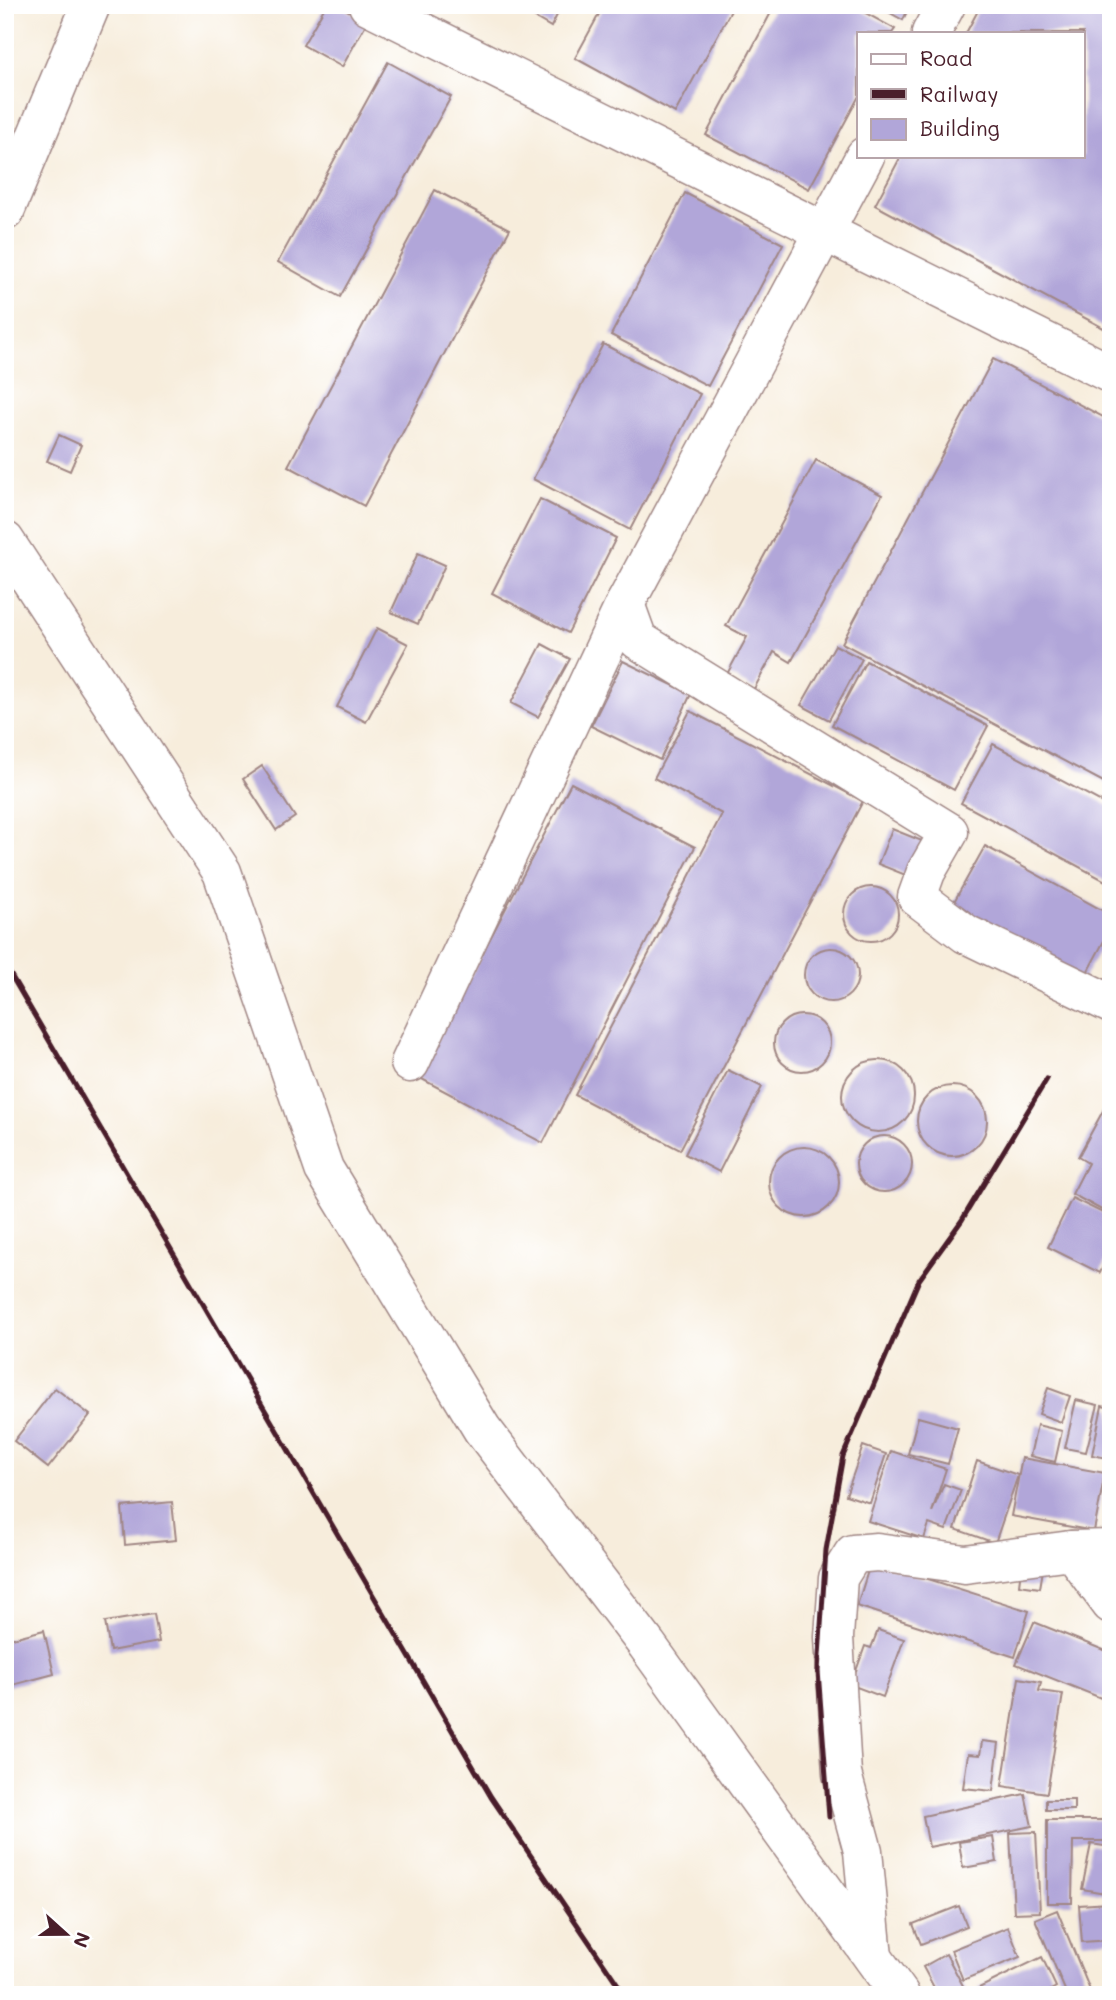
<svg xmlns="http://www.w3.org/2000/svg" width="1116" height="2000" font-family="Mali,sans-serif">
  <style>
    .building { fill: #b1a6d9 }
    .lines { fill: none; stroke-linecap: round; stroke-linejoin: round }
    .minor-casing { stroke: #a08684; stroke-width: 41 }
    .minor { stroke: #fff; stroke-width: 38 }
    .rail { stroke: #4a1f2b; stroke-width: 5 }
  </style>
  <rect width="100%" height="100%" fill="#fff"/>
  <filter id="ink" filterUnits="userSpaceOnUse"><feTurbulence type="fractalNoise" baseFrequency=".0143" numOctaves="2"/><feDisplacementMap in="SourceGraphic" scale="14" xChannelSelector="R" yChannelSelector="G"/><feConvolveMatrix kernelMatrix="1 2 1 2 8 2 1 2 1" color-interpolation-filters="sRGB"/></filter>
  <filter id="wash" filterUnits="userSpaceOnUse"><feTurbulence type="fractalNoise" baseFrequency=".00686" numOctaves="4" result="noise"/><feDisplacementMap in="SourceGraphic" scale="28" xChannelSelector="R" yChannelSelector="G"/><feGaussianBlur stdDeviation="1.57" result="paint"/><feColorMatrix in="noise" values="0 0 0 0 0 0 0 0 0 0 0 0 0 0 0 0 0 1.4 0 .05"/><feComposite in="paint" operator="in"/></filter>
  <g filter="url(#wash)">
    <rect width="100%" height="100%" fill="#f7eddc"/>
    <g id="blocks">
      <g class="building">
        <polygon points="326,5 338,5 367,22 342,67 303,45"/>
        <polygon points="529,5 562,5 551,27 525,12"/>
        <polygon points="604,5 734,5 675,113 575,58"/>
        <polygon points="775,5 851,5 895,29 892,33 859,33 859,96 809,189 706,135"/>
        <polygon points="876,5 910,5 903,20"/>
        <polygon points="981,5 1111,5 1111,332 875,205 901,156 1083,156 1083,33 966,33"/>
        <polygon points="388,62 451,97 340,297 278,262"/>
        <polygon points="435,190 510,229 364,506 288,466"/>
        <polygon points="685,193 783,244 708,386 611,335"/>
        <polygon points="603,344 700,394 630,530 533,479"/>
        <polygon points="993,359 1111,421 1111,786 842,643"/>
        <polygon points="59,435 81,445 70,471 47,461"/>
        <polygon points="816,460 882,495 791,662 774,652 754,689 727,674 747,637 726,626"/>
        <polygon points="540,499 616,538 568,633 492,593"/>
        <polygon points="418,553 445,565 418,624 391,612"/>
        <polygon points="377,628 408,644 366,722 337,707"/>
        <polygon points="542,644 570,659 538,717 511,703"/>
        <polygon points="835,645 862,659 829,720 801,705"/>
        <polygon points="623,661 691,694 660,760 591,726"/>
        <polygon points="866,661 988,726 954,790 832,725"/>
        <polygon points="690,711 863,801 680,1150 575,1095 722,814 654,778"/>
        <polygon points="993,744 1111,807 1111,884 961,803"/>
        <polygon points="262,766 295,817 276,830 243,779"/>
        <polygon points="571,783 695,847 543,1143 418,1077"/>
        <polygon points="892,829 927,843 913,878 878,864"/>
        <polygon points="985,846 1111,915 1111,928 1083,980 951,907"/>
        <circle cx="871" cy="914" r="27"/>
        <circle cx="831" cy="975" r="27"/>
        <circle cx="802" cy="1043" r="28"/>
        <circle cx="878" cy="1096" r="36"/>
        <polygon points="728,1070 762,1087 719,1172 685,1154"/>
        <circle cx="952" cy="1121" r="35"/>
        <polygon points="1111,1096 1111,1215 1072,1194 1088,1163 1078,1157"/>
        <circle cx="884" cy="1164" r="28"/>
        <circle cx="804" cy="1182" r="35"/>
        <polygon points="1072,1198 1111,1217 1111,1250 1100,1273 1048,1247"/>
        <polygon points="55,1388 90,1415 48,1468 14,1441"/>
        <polygon points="1048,1388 1070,1396 1061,1422 1039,1414"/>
        <polygon points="1076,1400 1098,1405 1086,1452 1065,1448"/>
        <polygon points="1102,1406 1111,1408 1111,1440 1107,1458 1092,1455"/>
        <polygon points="918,1417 958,1428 948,1464 908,1454"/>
        <polygon points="1037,1425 1062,1431 1055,1462 1030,1456"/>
        <polygon points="863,1446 886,1454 870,1503 846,1495"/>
        <polygon points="891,1451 946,1469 932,1512 944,1484 961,1490 946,1530 929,1524 924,1539 868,1521"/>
        <polygon points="1022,1458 1105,1473 1094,1531 1011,1516"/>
        <polygon points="977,1461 1018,1475 995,1543 955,1529"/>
        <polygon points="172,1502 176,1540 125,1545 122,1507"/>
        <polygon points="871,1561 1029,1611 1015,1657 857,1606"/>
        <polygon points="1022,1561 1044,1564 1040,1588 1019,1585"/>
        <polygon points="154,1614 159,1642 110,1651 105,1622"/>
        <polygon points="1034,1622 1111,1653 1111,1702 1016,1664"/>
        <polygon points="44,1630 54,1674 5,1687 5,1640"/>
        <polygon points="878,1630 904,1639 883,1697 851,1685 865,1646 871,1648"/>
        <polygon points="1019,1678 1041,1682 1039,1691 1063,1694 1047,1793 1002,1786"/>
        <polygon points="982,1741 999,1743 993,1791 963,1788 968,1754 980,1755"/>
        <polygon points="1025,1794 1032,1826 929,1847 923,1816"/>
        <rect x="1046" y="1800" width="28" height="10"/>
        <polygon points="1047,1820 1111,1820 1111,1841 1073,1841 1072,1903 1047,1903"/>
        <polygon points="1036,1832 1040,1912 1014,1913 1010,1833"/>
        <polygon points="993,1837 997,1862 963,1868 959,1842"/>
        <polygon points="1091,1844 1111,1847 1111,1894 1082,1889"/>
        <polygon points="1109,1903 1111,1940 1082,1942 1079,1905"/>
        <polygon points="959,1906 967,1926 921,1944 913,1924"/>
        <polygon points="1057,1910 1092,1995 1067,1995 1035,1919"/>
        <polygon points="1008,1927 1020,1957 963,1980 951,1950"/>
        <polygon points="946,1954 968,1995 938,1995 923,1967"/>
        <polygon points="1042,1957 1056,1987 1042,1995 983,1995 979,1988"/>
      </g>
    </g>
  </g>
  <g filter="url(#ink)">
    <use href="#blocks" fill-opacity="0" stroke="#a08684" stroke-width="2"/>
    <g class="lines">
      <g class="minor-casing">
        <g id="minor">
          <polyline points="368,5 1111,374"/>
          <polyline points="931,33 946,5"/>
          <polyline points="5,211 91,5"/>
          <polyline points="5,541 222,872 324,1169 482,1429 647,1645 900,1995"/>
          <polyline points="625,604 638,640 949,832 926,872 917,897 966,934 1111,1004"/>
          <polyline points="410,1063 625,604 865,156"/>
          <polyline points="1071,1550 1111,1604"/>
          <polyline points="873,1957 863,1851 842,1774 834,1637 838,1578 853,1554 877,1552 965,1564 1071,1550 1111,1549"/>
        </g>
      </g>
      <use href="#minor" class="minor"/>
      <g class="rail">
        <polyline points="5,965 491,1797 625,1995"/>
        <polyline points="829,1817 818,1671 826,1550 843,1456 919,1280 962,1220 1047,1079"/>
      </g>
    </g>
  </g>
  <rect width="1116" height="2000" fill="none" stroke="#fff" stroke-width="28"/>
  <rect x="857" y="32" width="228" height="126" fill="#ffffff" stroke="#b7a5aa" stroke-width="2"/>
  <rect x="871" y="54" width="35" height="10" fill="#ffffff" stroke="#b7a5aa" stroke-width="2"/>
  <text x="920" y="66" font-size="21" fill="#4a1f2b">Road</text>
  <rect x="871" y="89" width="35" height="10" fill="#4a1f2b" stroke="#b7a5aa" stroke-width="2"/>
  <text x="920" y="102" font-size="21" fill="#4a1f2b">Railway</text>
  <rect x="871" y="119" width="35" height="21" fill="#b1a6d9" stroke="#b7a5aa" stroke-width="2"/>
  <text x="920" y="136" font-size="21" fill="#4a1f2b">Building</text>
  <g transform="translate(66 1934) rotate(111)" stroke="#ffffff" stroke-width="5" paint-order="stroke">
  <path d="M0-5L12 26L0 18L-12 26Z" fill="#4a1f2b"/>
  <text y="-10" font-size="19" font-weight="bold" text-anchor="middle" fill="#4a1f2b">N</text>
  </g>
</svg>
